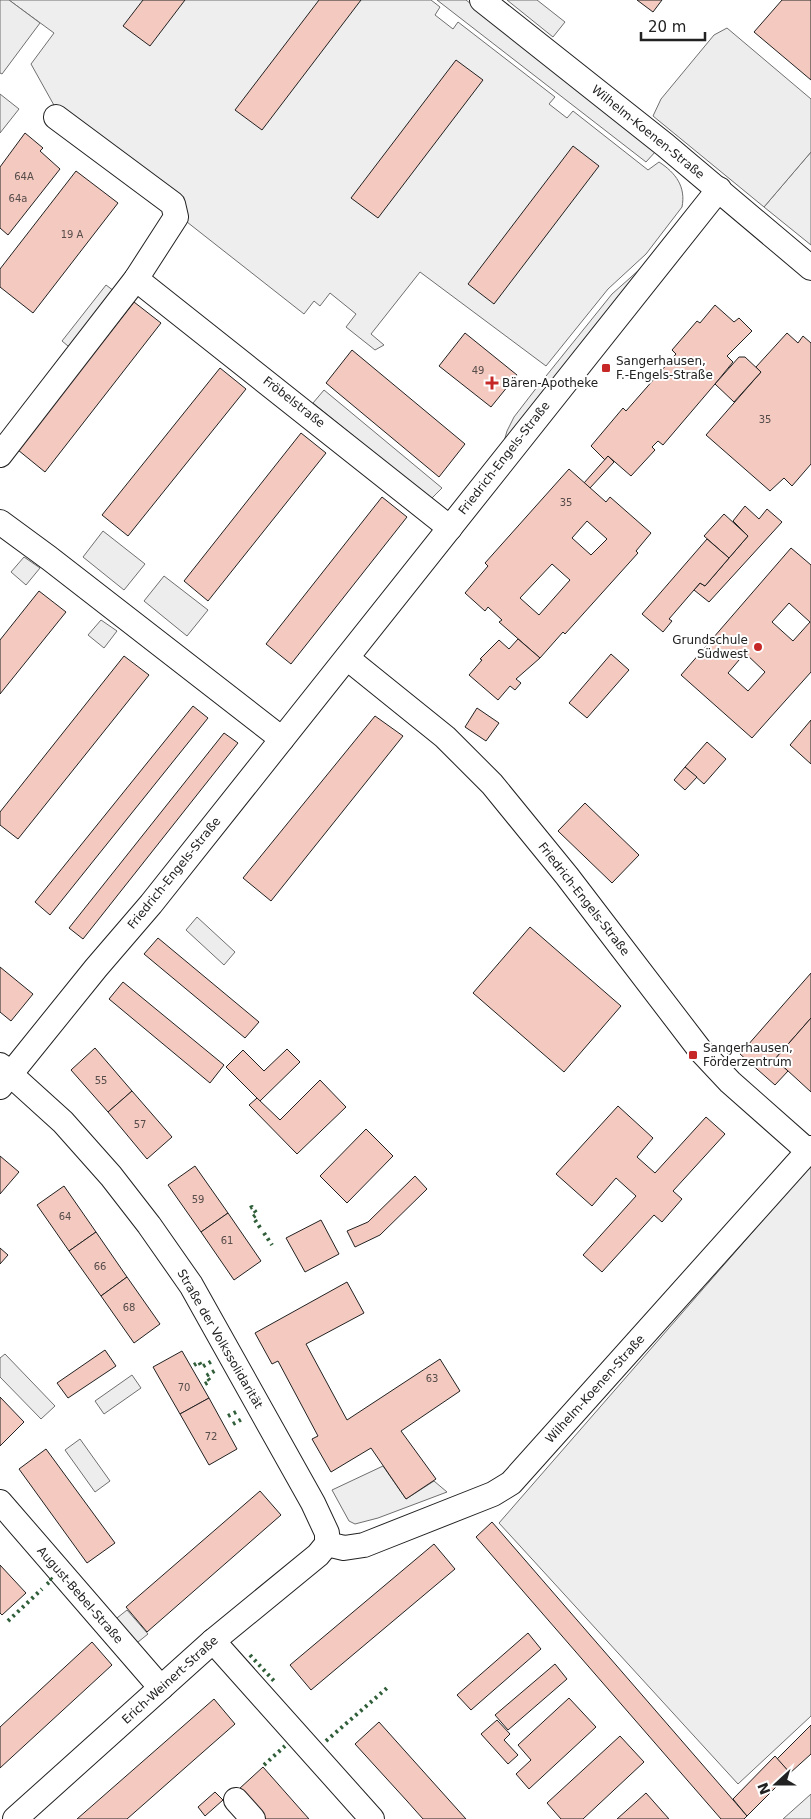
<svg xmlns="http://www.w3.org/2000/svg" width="811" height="1819" viewBox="0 0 811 1819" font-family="'DejaVu Sans',sans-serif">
  <rect width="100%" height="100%" fill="#fff"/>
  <g fill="#eee" stroke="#6f6f6f">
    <path d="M 9,0 L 431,0 L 440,7 L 435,15 L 453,29 L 458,22 L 555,97 L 549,104 L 567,118 L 573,111 L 648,170 L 659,162 C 676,173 686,187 682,207 L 646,254 L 608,289 L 546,366 L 420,272 L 371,334 L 384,345 L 375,350 L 346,327 L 356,314 L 330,293 L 320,306 L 314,301 L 304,314 L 187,222 L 182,205 L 60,116 L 31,64 L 54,33 Z"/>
    <polygon points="811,152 811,245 764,207"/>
    <polygon points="811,1165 811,1716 738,1784 499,1523"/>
    <polygon points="383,1466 406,1499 434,1481 447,1492 378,1518 355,1524 349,1521 332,1490"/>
    <polygon points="811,1794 811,1819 783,1819"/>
  </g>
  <g fill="#ededed" stroke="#6f6f6f">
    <polygon points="0,0 9,0 40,23 2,74 0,73"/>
    <polygon points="437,0 466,0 656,151 646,162"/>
    <polygon points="507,0 537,0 565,22 553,37"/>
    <polygon points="727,28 811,99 811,152 764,207 653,116 661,99 714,35"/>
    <polygon points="0,94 19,109 0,133"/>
    <polygon points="649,261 503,445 507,431 514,417 534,391 612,294"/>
    <polygon points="106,285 118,294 74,351 62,341"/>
    <polygon points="324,390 442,488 431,499 313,403"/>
    <polygon points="103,531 145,564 124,590 83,557"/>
    <polygon points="24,557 40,568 26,585 11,572"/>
    <polygon points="164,576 208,610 187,636 144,601"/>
    <polygon points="101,620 117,631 104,648 88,635"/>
    <polygon points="197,917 235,952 224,965 186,930"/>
    <polygon points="5,1354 55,1406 41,1419 0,1377 0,1358"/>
    <polygon points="132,1375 141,1388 104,1414 95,1401"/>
    <polygon points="80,1439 110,1481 95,1492 65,1450"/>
    <polygon points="127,1610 148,1634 133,1646 112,1622"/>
  </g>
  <g fill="#f3c9c0" stroke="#222" fill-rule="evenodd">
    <polygon points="143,0 185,0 150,46 123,26"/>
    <polygon points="319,0 361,0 262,130 235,110"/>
    <polygon points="637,0 662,0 653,12"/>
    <polygon points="782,0 811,0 811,80 754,32"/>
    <polygon points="456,60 483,80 378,218 351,198"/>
    <polygon points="25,133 43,148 40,151 60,169 8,235 0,228 0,167"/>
    <polygon points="573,146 599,166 494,304 468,284"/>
    <polygon points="76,171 118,203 33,313 0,287 0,269"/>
    <polygon points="134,302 161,323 45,472 18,450"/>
    <polygon points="715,305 734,322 739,318 752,331 727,356 733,362 715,384 663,445 658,441 652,447 655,450 631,476 608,456 605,460 591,446 623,408 626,411 676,354 672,350 697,321 700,323"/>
    <polygon points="465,333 517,375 491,407 439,366"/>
    <polygon points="787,333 798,343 803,336 811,343 811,464 792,486 784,478 770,491 706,435 761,372 756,367"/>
    <polygon points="352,350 465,444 439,477 326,383"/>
    <polygon points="739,357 745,357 761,372 734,402 715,384"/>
    <polygon points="220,368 246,389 128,536 102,515"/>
    <polygon points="301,433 326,453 208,601 184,581"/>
    <polygon points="608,456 614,462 590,488 584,483"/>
    <path d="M 569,469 L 606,502 L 610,497 L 651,533 L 636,551 L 638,553 L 565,634 L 563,632 L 540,658 L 499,622 L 502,620 L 488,607 L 485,611 L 465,593 L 488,566 L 485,563 ZM 587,521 L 607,539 L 591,555 L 572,538 ZM 552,564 L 570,580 L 539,615 L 520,598 Z"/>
    <polygon points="382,497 407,517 291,664 266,644"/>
    <polygon points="745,506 759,519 767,509 782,522 709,602 694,590 700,583 705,586 748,536 733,521"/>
    <polygon points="724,514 748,536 729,558 704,536"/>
    <polygon points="707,539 729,558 705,586 700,583 669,619 672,621 663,632 642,614"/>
    <path d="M 791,548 L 811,565 L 811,672 L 752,738 L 681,675 ZM 789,603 L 810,622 L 793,641 L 772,622 ZM 745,653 L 765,672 L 748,691 L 728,673 Z"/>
    <polygon points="39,591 66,612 0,694 0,640"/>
    <polygon points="518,639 540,658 516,679 521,683 515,690 510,686 498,700 469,675 482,660 480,659 499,640 509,649"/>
    <polygon points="611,654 629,670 587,718 569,703"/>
    <polygon points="124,656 149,675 18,839 0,825 0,812"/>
    <polygon points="193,706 208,718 50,915 35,902"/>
    <polygon points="477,708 499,723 486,741 465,727"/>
    <polygon points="375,716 403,736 271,901 243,878"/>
    <polygon points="811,720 811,764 790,745"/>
    <polygon points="224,733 238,743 83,939 69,928"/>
    <polygon points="707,742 726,759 704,784 685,767"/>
    <polygon points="685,767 697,777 685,790 674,780"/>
    <polygon points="585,803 639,855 612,883 558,831"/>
    <polygon points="530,927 621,1006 564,1072 473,993"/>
    <polygon points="158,938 259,1022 245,1038 144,954"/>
    <polygon points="0,967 33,994 11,1021 0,1012"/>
    <polygon points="811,973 811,1018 775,1059 788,1071 775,1085 740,1054"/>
    <polygon points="123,982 224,1065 210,1083 109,999"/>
    <polygon points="811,1018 811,1092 775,1059"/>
    <polygon points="95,1048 132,1091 108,1112 71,1070"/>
    <polygon points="287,1049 300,1062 260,1101 226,1067 243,1050 264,1071"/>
    <polygon points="320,1080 346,1107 297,1154 249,1105 257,1098 280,1120"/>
    <polygon points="132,1091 172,1137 147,1159 108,1112"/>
    <polygon points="618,1106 653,1138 637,1157 655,1173 706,1117 725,1134 673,1191 682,1199 662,1222 654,1215 602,1272 583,1255 636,1196 616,1178 592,1206 556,1174"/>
    <polygon points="366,1129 393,1156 347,1203 320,1176"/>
    <polygon points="0,1156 19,1172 0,1194"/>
    <polygon points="195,1166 228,1213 201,1232 168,1185"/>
    <polygon points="415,1176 427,1189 380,1235 355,1247 347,1231 368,1222"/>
    <polygon points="64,1186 96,1232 69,1251 37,1205"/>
    <polygon points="228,1213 261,1261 234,1280 201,1232"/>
    <polygon points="321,1220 339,1254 305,1272 286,1238"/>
    <polygon points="96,1232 127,1277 101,1296 69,1251"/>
    <polygon points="0,1248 8,1255 0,1264"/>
    <polygon points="127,1277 160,1324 134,1343 101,1296"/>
    <polygon points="347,1282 364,1313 306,1344 347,1420 440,1359 460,1391 401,1431 436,1479 406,1499 371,1448 331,1472 312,1439 318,1436 278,1361 272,1364 255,1333"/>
    <polygon points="105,1350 116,1366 68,1398 57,1383"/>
    <polygon points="182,1351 209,1398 180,1414 153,1367"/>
    <polygon points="0,1397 24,1422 0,1446"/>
    <polygon points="209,1398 237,1449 209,1465 180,1414"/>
    <polygon points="46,1449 115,1543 87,1563 19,1469"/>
    <polygon points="260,1491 281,1515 147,1632 126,1607"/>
    <polygon points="492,1522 747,1816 744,1819 721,1819 476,1537"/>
    <polygon points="434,1544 455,1569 311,1690 290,1665"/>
    <polygon points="0,1565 26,1593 2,1615 0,1613"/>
    <polygon points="528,1633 541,1649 471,1710 457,1695"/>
    <polygon points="92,1642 112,1665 0,1768 0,1727"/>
    <polygon points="555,1664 567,1679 508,1730 495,1715"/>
    <polygon points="569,1698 596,1727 529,1789 516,1774 531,1760 518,1745"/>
    <polygon points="214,1699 235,1724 211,1745 127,1819 77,1819"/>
    <polygon points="497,1720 510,1734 504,1740 518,1755 508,1764 481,1734"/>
    <polygon points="379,1722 466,1819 423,1819 407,1801 355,1744"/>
    <polygon points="811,1725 811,1754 790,1773 777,1759"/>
    <polygon points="620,1736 644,1762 583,1819 561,1819 547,1803"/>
    <polygon points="775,1756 790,1773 747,1816 733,1799"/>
    <polygon points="263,1767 309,1819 266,1819 239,1789"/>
    <polygon points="215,1792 223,1800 205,1816 198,1807"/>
    <polygon points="646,1793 669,1819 617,1819"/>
  </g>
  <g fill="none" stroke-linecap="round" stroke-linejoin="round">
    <defs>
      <g id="minor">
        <polyline points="482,0 665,145 811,268"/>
        <polyline points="136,279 450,528"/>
        <polyline points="0,455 136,279 176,217 173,204 56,117"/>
        <polyline points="0,522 49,558 282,739"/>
        <polyline points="347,658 445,737 492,784 567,876 700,1050 730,1082 808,1151"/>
        <polyline points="0,1065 63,1122 111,1176 149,1225 191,1285 313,1503 327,1533 327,1544"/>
        <polyline points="0,1087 96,968 151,904 719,189"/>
        <polyline points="0,1502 161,1688"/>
        <polyline points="327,1544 344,1548 364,1545 493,1494 511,1483 811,1148"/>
        <polyline points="213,1641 372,1819"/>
        <polyline points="236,1800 253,1819"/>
        <polyline points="15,1819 213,1641 318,1555 327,1544"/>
      </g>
    </defs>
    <use href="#minor" stroke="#222" stroke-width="26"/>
    <use href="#minor" stroke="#fff" stroke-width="24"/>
    <g stroke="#2f5e38" stroke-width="4" stroke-dasharray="2.5 4" stroke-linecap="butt">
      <polyline points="250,1208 252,1207 257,1214 253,1217 261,1229"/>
      <polyline points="264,1233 272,1245"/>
      <polyline points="194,1365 199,1362 202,1367 212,1361"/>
      <polyline points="205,1384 210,1381 206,1376 216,1370"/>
      <polyline points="228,1416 238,1411"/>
      <polyline points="233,1424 242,1419"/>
      <polyline points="47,1584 52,1580 49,1577"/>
      <polyline points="8,1621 42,1589"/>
      <polyline points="250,1655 274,1681"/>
      <polyline points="326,1741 387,1688"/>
      <polyline points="264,1765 285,1746"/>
    </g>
  </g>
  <g fill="#c62828" stroke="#fff" stroke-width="2">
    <rect x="601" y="363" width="10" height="10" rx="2.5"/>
    <path d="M489.5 375.5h5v5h5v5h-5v5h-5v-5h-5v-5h5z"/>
    <circle cx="758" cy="647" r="5"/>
    <rect x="688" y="1050" width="10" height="10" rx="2.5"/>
  </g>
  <g text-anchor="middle" stroke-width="4" stroke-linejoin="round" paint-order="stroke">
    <g font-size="10" fill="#564c4a">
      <text x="24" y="180">64A</text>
      <text x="18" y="202">64a</text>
      <text x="72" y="238">19 A</text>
      <text x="478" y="374">49</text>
      <text x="765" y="423">35</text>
      <text x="566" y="506">35</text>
      <text x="101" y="1084">55</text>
      <text x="140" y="1128">57</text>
      <text x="198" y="1203">59</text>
      <text x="65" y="1220">64</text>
      <text x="227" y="1244">61</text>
      <text x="100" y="1270">66</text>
      <text x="129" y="1311">68</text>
      <text x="432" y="1382">63</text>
      <text x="184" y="1391">70</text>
      <text x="211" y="1440">72</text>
    </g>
    <g font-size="12" fill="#222" stroke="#fff">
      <text transform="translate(648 132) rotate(39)" y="4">Wilhelm-Koenen-Straße</text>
      <text transform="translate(294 402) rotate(38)" y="4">Fröbelstraße</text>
      <text transform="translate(504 458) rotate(-52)" y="4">Friedrich-Engels-Straße</text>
      <text transform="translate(174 873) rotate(-51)" y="4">Friedrich-Engels-Straße</text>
      <text transform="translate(584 899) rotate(52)" y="4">Friedrich-Engels-Straße</text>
      <text transform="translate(220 1339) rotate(60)" y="4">Straße der Volkssolidarität</text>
      <text transform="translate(595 1389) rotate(-48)" y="4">Wilhelm-Koenen-Straße</text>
      <text transform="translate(80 1595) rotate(49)" y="4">August-Bebel-Straße</text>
      <text transform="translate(170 1680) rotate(-42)" y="4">Erich-Weinert-Straße</text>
    </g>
    <g font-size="12" fill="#222" stroke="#fff" text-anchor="start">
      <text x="616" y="365">Sangerhausen,<tspan x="616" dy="14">F.-Engels-Straße</tspan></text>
      <text x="502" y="387">Bären-Apotheke</text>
      <text x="748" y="644" text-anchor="end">Grundschule<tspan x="748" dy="14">Südwest</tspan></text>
      <text x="703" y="1052">Sangerhausen,<tspan x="703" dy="14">Förderzentrum</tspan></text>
    </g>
  </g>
  <g transform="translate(776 1784) rotate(249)" stroke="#ffffff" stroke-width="4" paint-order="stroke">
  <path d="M0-4L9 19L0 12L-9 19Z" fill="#222222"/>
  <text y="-8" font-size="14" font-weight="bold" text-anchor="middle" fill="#222222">N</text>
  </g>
  <path d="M641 32v8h64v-8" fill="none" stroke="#222222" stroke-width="2.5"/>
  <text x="648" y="32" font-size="15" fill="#222222" stroke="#ffffff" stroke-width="4" paint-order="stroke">20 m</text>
</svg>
